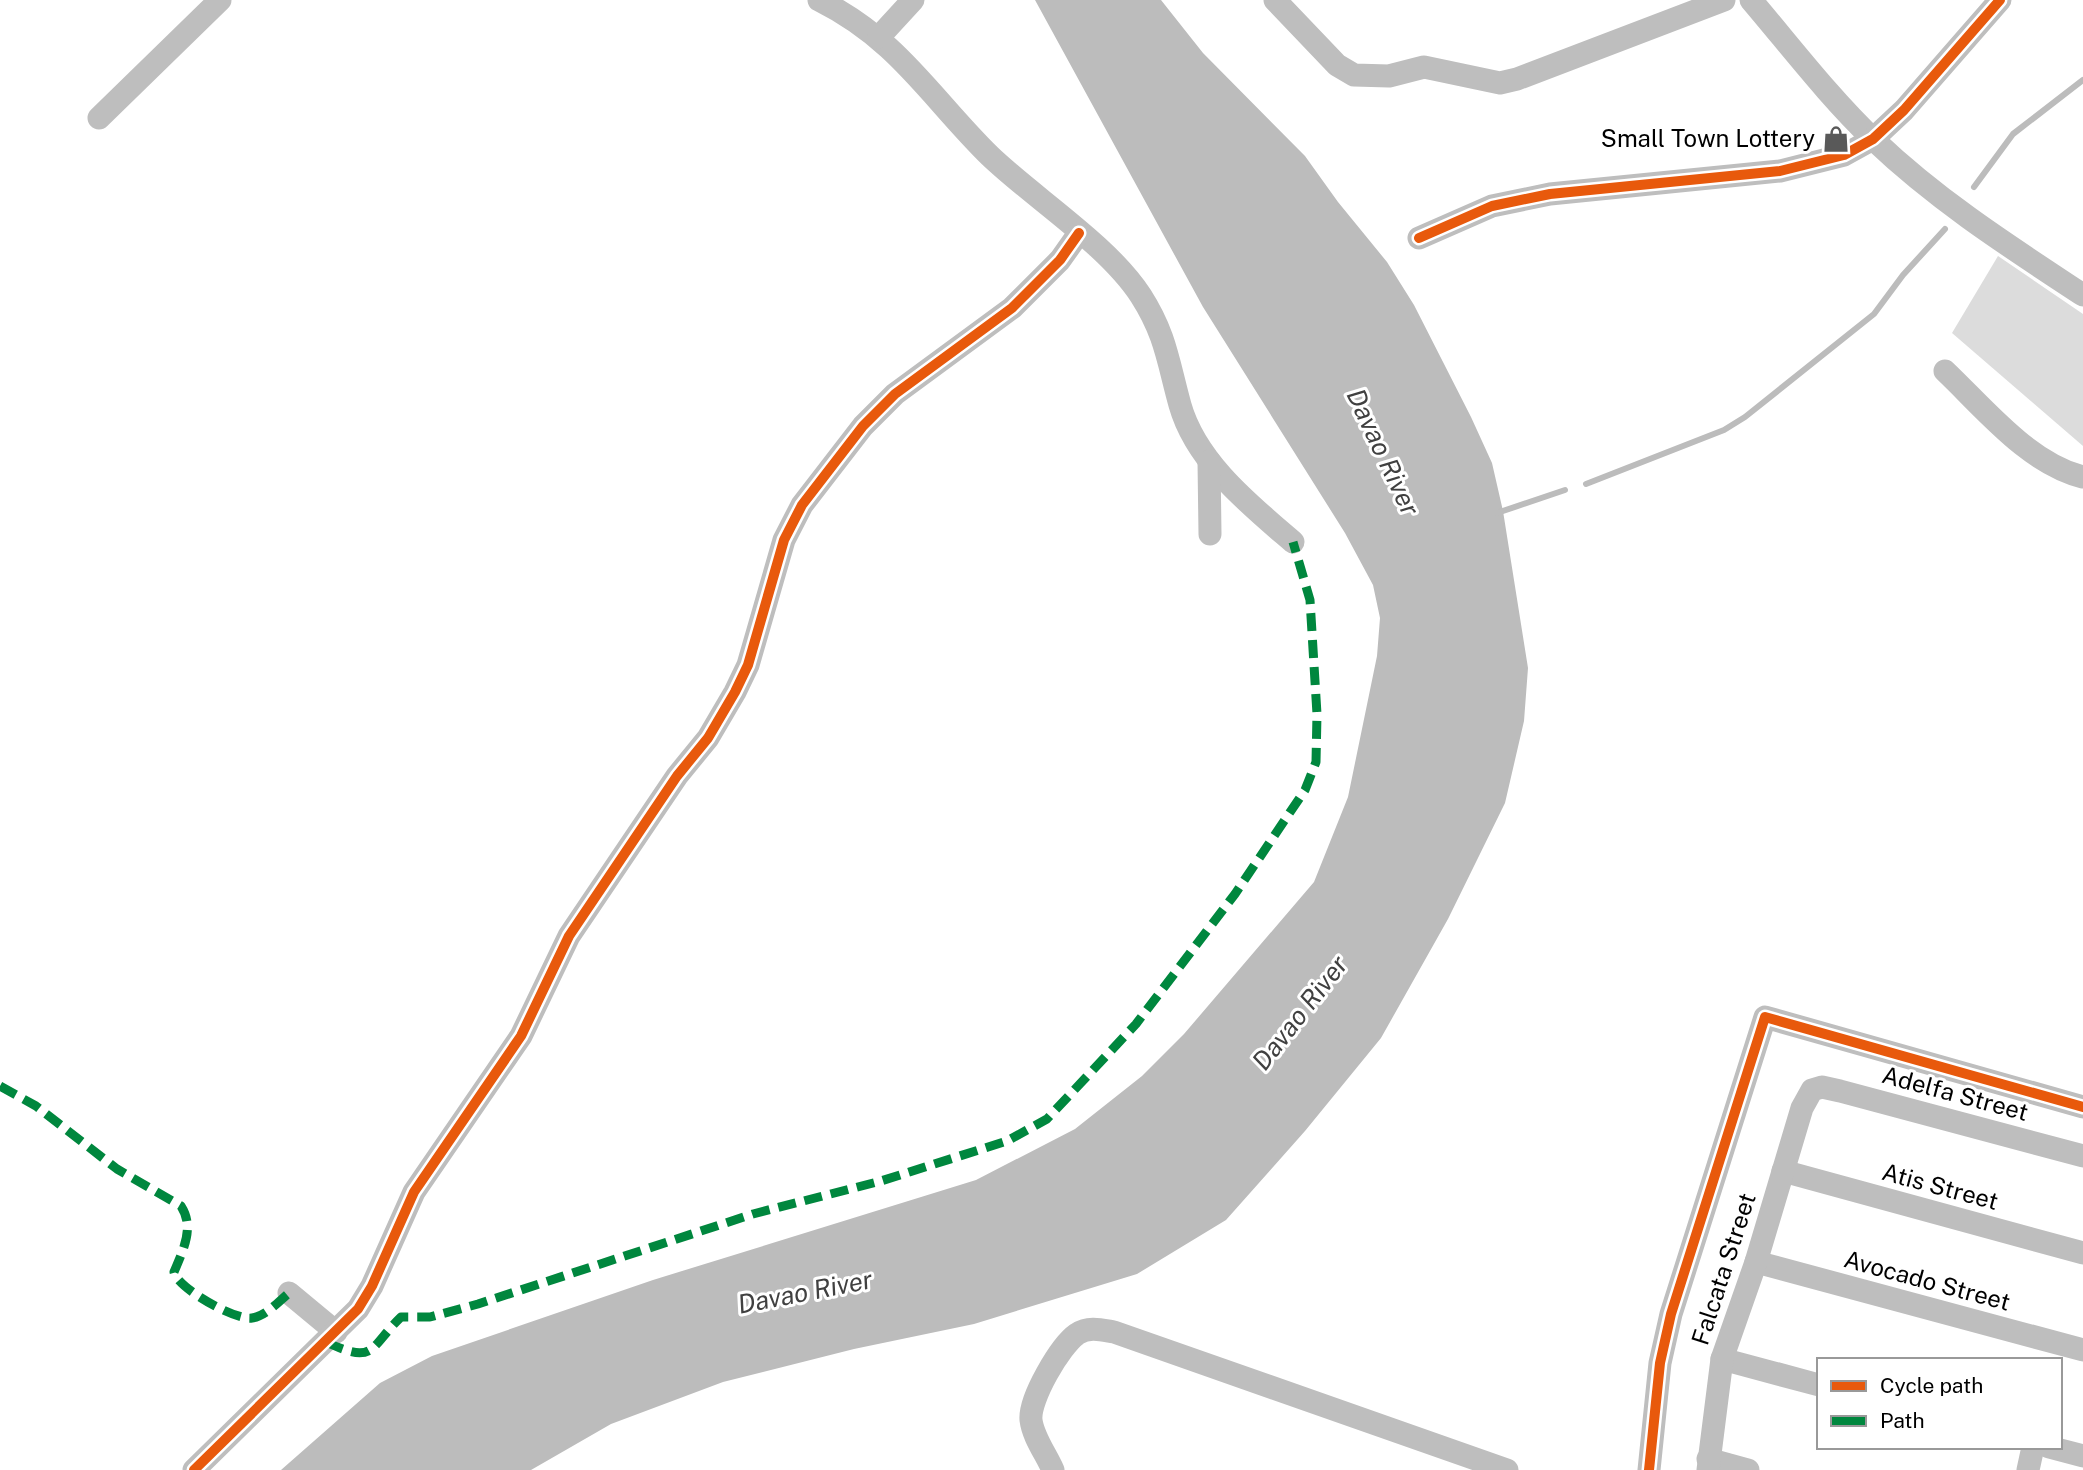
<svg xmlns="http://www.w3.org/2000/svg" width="2083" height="1470" viewBox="0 0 2083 1470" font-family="'Public Sans',sans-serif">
  <rect width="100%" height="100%" fill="#fff"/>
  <polygon fill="#bcbcbc" points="1035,0 1161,0 1203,53 1305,156 1338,202 1387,262 1414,305 1471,417 1492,463 1503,511 1528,668 1524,721 1505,803 1448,919 1381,1038 1305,1131 1226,1220 1137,1274 974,1324 854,1349 723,1382 611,1424 531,1470 281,1470 380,1383 432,1356 653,1280 976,1180 1075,1129 1142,1076 1184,1034 1314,882 1348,797 1377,656 1380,618 1373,585 1345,533 1203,307"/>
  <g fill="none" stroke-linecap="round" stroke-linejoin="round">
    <g stroke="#bcbcbc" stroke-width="6">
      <polyline points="1974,187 2013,134 2083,80"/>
      <polyline points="1586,484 1724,430 1745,417 1874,314 1903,275 1945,229"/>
      <polyline points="1497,513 1565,490"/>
    </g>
  </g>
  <polygon fill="#dcdcdc" points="1998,256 2083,314 2083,446 1952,333"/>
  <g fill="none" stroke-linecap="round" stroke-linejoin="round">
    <g stroke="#bebebe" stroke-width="23">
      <path d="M 819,0 C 899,40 930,97 990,156 C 1035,199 1108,245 1141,296 C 1166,335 1168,362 1180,405 C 1196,462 1250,505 1293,542"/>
      <polyline points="1275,0 1337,65 1354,75 1389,76 1424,67 1500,83 1517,79 1724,0"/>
      <path d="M 1751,0 C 1791,47 1829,97 1874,140 C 1938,201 2010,247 2083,295"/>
      <polyline points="879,37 913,0"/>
      <polyline points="99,118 220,0"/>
      <polyline points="1419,238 1492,206 1550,194 1780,171 1844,155 1873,139 1904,110 2000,0"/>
      <path d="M 1945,371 C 1985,409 2028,463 2083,477"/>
      <polyline points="1209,461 1210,534"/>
      <polyline points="1783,1171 2083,1253"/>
      <polyline points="1756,1262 2083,1350"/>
      <polyline points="289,1293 336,1332"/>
      <polyline points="1722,1359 1819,1385"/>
      <polyline points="2049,1447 2083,1456"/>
      <polyline points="1708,1459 1748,1470"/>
      <polyline points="194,1470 358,1309 372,1286 414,1192 521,1036 569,936 677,776 708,738 735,692 748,665 784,540 802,505 863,426 895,394 1012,308 1060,260 1079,233"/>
      <path d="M 1053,1470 C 1046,1454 1033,1437 1031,1420 C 1029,1399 1060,1346 1077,1334 C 1089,1326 1102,1330 1114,1332 L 1507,1470"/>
      <polyline points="1649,1470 1660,1363 1671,1314 1765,1017 2083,1107"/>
      <polyline points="1708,1470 1722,1359 1756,1262 1802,1108 1812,1090 1822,1087 1840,1091 2083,1156"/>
      <polyline points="2028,1470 2033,1447"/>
    </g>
    <g stroke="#00873e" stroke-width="9" stroke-dasharray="18 9" stroke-linecap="butt">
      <path d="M 0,1086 L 36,1106 L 117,1169 L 181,1206 C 195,1228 183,1250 174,1272 C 177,1288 236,1321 252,1318 C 266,1316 279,1301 289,1293"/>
      <path d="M 326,1342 C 376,1365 368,1349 401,1317 L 430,1317 L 478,1304 L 753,1214 L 881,1181 L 1007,1141 L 1047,1119 L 1136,1024 L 1235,894 L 1305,790 L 1316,762 L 1317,714 L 1310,600 L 1293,542"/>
    </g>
    <defs>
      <g id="cycleway">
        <polyline points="1419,238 1492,206 1550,194 1780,171 1844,155 1873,139 1904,110 2000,0"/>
        <polyline points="194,1470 358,1309 372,1286 414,1192 521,1036 569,936 677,776 708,738 735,692 748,665 784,540 802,505 863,426 895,394 1012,308 1060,260 1079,233"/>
        <polyline points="1649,1470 1660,1363 1671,1314 1765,1017 2083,1107"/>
      </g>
    </defs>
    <use href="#cycleway" stroke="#fff" stroke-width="15"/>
    <use href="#cycleway" stroke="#e8590c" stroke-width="10"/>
  </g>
  <defs>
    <symbol id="shop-bare" viewBox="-9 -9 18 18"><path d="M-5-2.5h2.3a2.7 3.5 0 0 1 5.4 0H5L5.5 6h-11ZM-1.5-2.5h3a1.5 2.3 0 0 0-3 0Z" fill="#595959" stroke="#fff" stroke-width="2.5" paint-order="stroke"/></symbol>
  </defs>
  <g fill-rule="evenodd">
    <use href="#shop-bare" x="1817" y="120" width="38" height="38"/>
  </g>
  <g text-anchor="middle" stroke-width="6" stroke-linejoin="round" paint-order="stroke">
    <g font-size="24" fill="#000" stroke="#fff" text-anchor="end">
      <text x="1815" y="147">Small Town Lottery</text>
    </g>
    <g font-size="24" fill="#000" stroke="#fff">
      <text transform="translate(1955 1094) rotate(15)" y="8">Adelfa Street</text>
      <text transform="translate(1940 1187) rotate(15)" y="8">Atis Street</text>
      <text transform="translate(1724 1269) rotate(-72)" y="8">Falcata Street</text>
      <text transform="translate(1927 1281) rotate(15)" y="8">Avocado Street</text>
    </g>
    <g font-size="26" font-style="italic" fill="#404040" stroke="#fff">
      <text transform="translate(1383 452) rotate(65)" y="9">Davao River</text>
      <text transform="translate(1300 1013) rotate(-52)" y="9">Davao River</text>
      <text transform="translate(805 1292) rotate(-11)" y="9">Davao River</text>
    </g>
  </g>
  <rect x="1817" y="1358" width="245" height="91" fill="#ffffff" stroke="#999999" stroke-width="2"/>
  <rect x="1831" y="1381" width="35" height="10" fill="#e8590c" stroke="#999999" stroke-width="2"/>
  <text x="1880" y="1393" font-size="21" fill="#000000">Cycle path</text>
  <rect x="1831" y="1416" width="35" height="10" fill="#00873e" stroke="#999999" stroke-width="2"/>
  <text x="1880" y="1428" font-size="21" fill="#000000">Path</text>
</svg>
